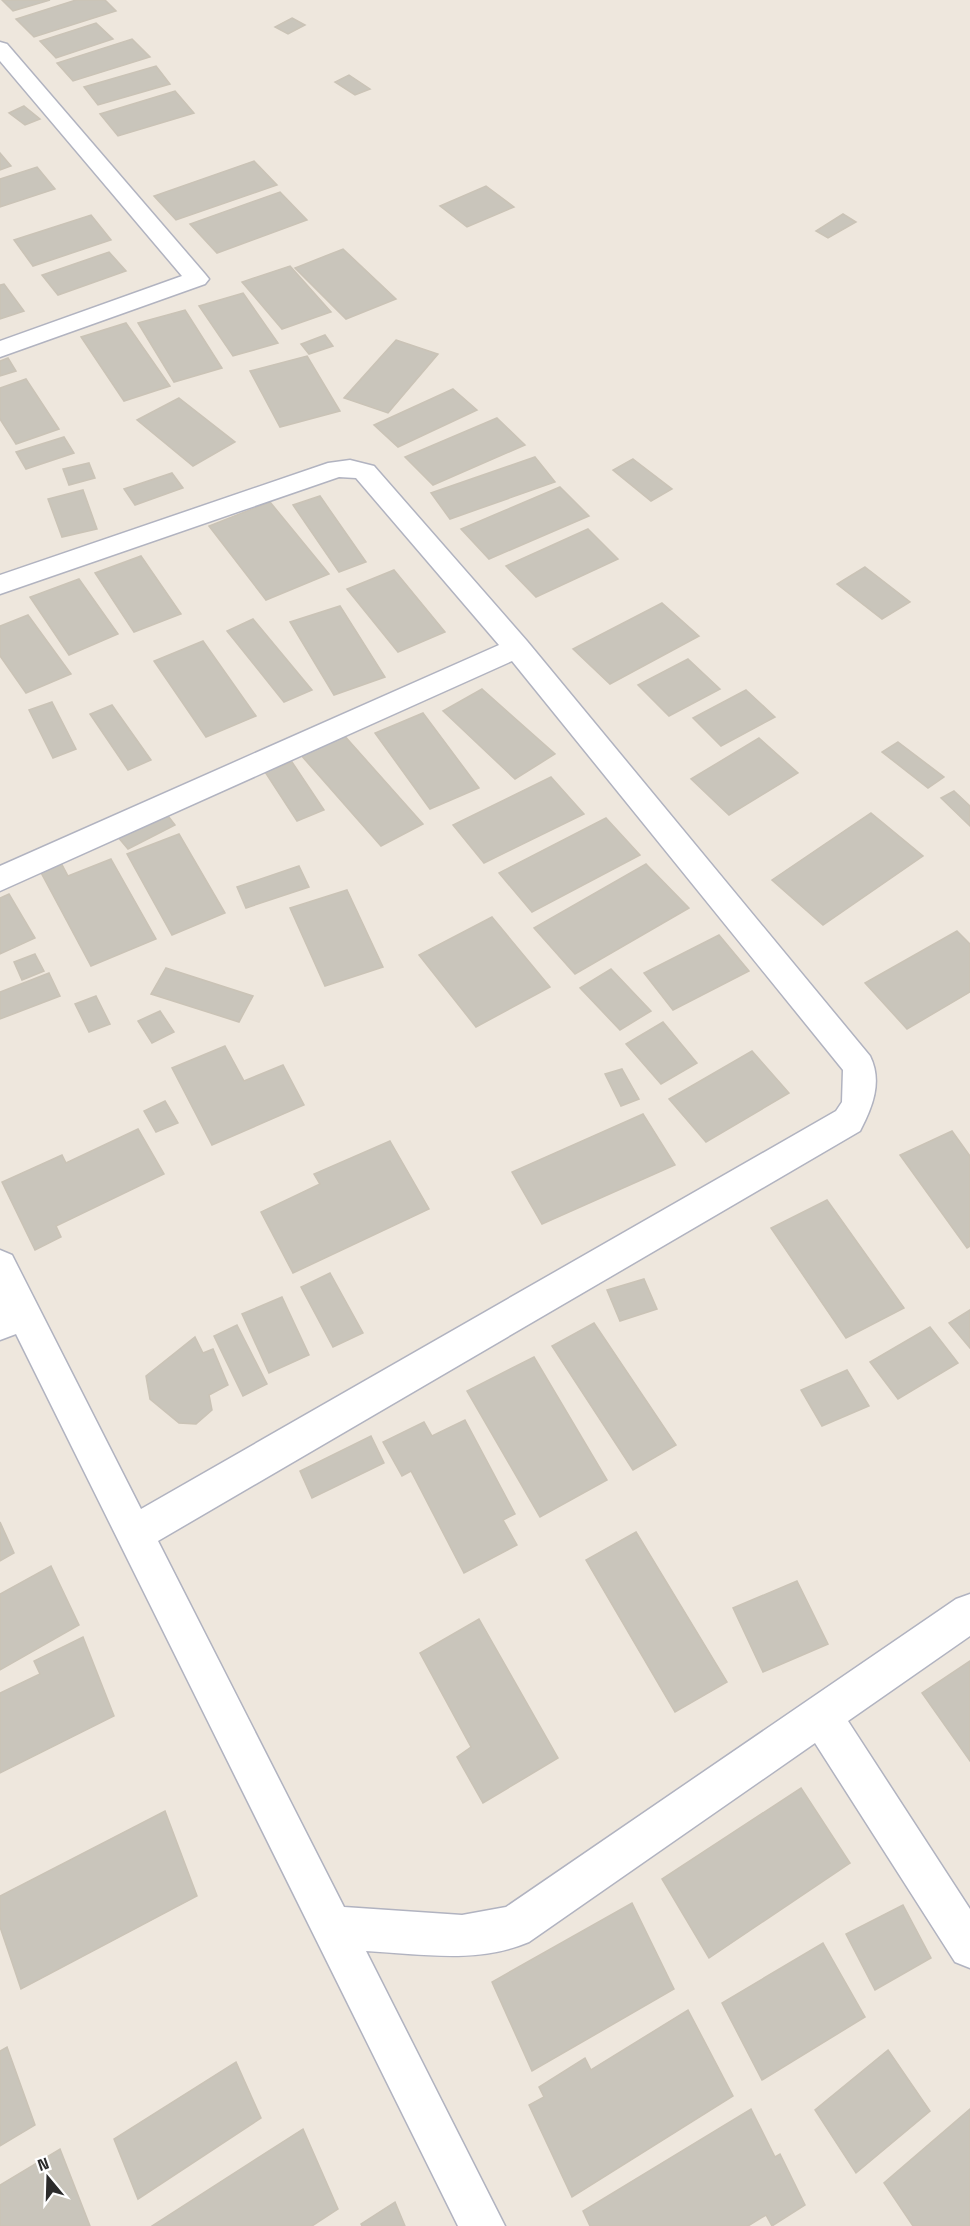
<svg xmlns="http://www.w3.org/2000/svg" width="970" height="2226" viewBox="0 0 970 2226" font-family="'Space Grotesk',sans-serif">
  <rect width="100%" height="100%" fill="#eee7dd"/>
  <g fill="#c9c5bb" stroke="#cac3b6" stroke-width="1.5">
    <polygon points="2,0 50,0 13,11"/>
    <polygon points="76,0 105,0 116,11 34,37 16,19"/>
    <polygon points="292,18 305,25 288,34 275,27"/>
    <polygon points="96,23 113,39 56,58 40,41"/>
    <polygon points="132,39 150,57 73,81 57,63"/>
    <polygon points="156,66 170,84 98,105 84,87"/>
    <polygon points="349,75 370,89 355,95 335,82"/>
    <polygon points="175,91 194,113 118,136 100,114"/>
    <polygon points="24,106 40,119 25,125 9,113"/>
    <polygon points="0,153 11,166 0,170"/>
    <polygon points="254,161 277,185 176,220 154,196"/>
    <polygon points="37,167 55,189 0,207 0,179"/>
    <polygon points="486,186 514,207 467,227 440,206"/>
    <polygon points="280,192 307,220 217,253 190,224"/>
    <polygon points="843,214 856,222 828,238 816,231"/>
    <polygon points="91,215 111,240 33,266 14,240"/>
    <polygon points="343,249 396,299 346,319 295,268"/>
    <polygon points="109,252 126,271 58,295 42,275"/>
    <polygon points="290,266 331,312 282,329 242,282"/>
    <polygon points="4,284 24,311 0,319 0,285"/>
    <polygon points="243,293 278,343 233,356 199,306"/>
    <polygon points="185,310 222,368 174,382 138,323"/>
    <polygon points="126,323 170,386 124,401 81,337"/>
    <polygon points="325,335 333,346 309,354 301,344"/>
    <polygon points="396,340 438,354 388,413 344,398"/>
    <polygon points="307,356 340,411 280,427 250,371"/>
    <polygon points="8,358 16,371 0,376 0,361"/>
    <polygon points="26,379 59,429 16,444 0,419 0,388"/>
    <polygon points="453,389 477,410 398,447 374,425"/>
    <polygon points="179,398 235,442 193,466 137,420"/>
    <polygon points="497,418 525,445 433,485 405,457"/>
    <polygon points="64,437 74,453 26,469 16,452"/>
    <polygon points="535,457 555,482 450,519 431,493"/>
    <polygon points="633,459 672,489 651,501 613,470"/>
    <polygon points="89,463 95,478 69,485 63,469"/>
    <polygon points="172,473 183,488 135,505 124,489"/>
    <polygon points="560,487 589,516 489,559 461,529"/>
    <polygon points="83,490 97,529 62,537 48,499"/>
    <polygon points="320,496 366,562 339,572 293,505"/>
    <polygon points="270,502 329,574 266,600 209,526"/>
    <polygon points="588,529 618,559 536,597 506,566"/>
    <polygon points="141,556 181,614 134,632 95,573"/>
    <polygon points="865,567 910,602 882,619 837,584"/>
    <polygon points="394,570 445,632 398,652 347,589"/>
    <polygon points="79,579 118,634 69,655 30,597"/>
    <polygon points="662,603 699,636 610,684 573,649"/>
    <polygon points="340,606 385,677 334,695 290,622"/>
    <polygon points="28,615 71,674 26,693 0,656 0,626"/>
    <polygon points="253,619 312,690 284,702 227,631"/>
    <polygon points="203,641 256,716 206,737 154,661"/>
    <polygon points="688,659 720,689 669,716 638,685"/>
    <polygon points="482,689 555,754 515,779 443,711"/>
    <polygon points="746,690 775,717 721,746 693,718"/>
    <polygon points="52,702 76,749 53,758 29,710"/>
    <polygon points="112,705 151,760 128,770 90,714"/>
    <polygon points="423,713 479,788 430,809 375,733"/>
    <polygon points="342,733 423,824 381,846 300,754"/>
    <polygon points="759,738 798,773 729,815 691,779"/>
    <polygon points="898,742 944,777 928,788 882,752"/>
    <polygon points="292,762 324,810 297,821 265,772"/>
    <polygon points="551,777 584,814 484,863 453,825"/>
    <polygon points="954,791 970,806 970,826 941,798"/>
    <polygon points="165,812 175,825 128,849 117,836"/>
    <polygon points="871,813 923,856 823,925 772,880"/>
    <polygon points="606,818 640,855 532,912 499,873"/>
    <polygon points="179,834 225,913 172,935 127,854"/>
    <polygon points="111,859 156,939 91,966 39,869 60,861 68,876"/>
    <polygon points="646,864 689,908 575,974 534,928"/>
    <polygon points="299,866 309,887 246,908 237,887"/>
    <polygon points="347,890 383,967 325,986 290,908"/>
    <polygon points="9,894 35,938 0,954 0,898"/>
    <polygon points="492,917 550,987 476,1027 419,955"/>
    <polygon points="957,931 970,944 970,992 907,1029 865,983"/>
    <polygon points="719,935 749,971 673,1010 644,973"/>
    <polygon points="35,954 44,971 22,980 14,962"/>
    <polygon points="166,968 253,996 239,1022 151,994"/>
    <polygon points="611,969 651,1011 620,1030 580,988"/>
    <polygon points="49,973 60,996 0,1019 0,992"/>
    <polygon points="96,996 110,1024 89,1032 75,1004"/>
    <polygon points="160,1011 174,1032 152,1043 138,1021"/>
    <polygon points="663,1022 697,1063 661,1084 626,1044"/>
    <polygon points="225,1046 244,1081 283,1065 304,1105 212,1145 172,1068"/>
    <polygon points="752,1051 789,1093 706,1142 669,1099"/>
    <polygon points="622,1069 639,1099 621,1106 605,1074"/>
    <polygon points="165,1101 178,1123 156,1132 144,1111"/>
    <polygon points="643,1114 675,1165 542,1224 512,1172"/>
    <polygon points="138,1129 164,1174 56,1226 61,1237 35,1250 2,1182 62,1155 66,1163"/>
    <polygon points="952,1131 970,1156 970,1246 967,1248 900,1155"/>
    <polygon points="390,1141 429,1209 293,1273 261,1212 320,1184 314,1174"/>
    <polygon points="827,1200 904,1308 846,1338 771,1228"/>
    <polygon points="330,1273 363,1333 333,1347 301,1287"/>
    <polygon points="644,1279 657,1309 620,1321 607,1290"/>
    <polygon points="282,1297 309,1355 269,1373 242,1314"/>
    <polygon points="970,1310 970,1348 949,1323"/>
    <polygon points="594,1323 676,1445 633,1470 552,1346"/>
    <polygon points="237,1325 267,1384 243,1396 214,1336"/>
    <polygon points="930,1327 958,1363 898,1399 870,1362"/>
    <polygon points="195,1337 203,1353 213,1349 228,1385 209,1395 212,1410 196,1424 179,1423 150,1399 146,1376"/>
    <polygon points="534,1357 607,1480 540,1517 467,1391"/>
    <polygon points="847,1370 869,1406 822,1426 801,1390"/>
    <polygon points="465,1420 515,1514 503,1520 517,1545 464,1573 411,1471 402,1476 383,1442 424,1422 432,1436"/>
    <polygon points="371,1436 384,1463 312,1498 300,1471"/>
    <polygon points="0,1522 14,1553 0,1561"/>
    <polygon points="636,1532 727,1682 675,1712 586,1560"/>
    <polygon points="51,1566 79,1625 0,1670 0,1594"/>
    <polygon points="797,1581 828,1644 763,1672 733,1608"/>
    <polygon points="479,1619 558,1758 483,1803 457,1757 471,1747 420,1653"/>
    <polygon points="83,1637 114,1716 0,1773 0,1693 40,1674 34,1661"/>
    <polygon points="970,1661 970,1761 922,1693"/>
    <polygon points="801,1788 850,1863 709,1958 662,1879"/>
    <polygon points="165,1811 197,1896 21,1989 0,1927 0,1896"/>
    <polygon points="632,1903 674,1989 532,2071 492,1982"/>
    <polygon points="903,1905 931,1958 875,1990 846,1934"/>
    <polygon points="823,1943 865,2017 762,2080 722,2003"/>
    <polygon points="688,2010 733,2096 572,2197 529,2105 544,2097 539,2087 585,2058 591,2070"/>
    <polygon points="7,2047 35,2125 0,2146 0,2051"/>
    <polygon points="888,2050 930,2111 856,2173 815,2110"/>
    <polygon points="236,2062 261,2118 138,2199 114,2139"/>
    <polygon points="751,2109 775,2157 780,2154 805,2205 772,2226 766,2215 748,2226 590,2226 583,2211"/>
    <polygon points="970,2109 970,2226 913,2226 884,2183"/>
    <polygon points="303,2129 338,2209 312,2226 152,2226"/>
    <polygon points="60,2149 90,2226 0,2226 0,2185"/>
    <polygon points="395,2202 405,2226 362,2226 361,2224"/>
  </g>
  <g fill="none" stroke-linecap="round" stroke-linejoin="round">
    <defs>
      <g id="minor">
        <polygon points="0,42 7,44 205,274 209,279 205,284 0,357 0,341 182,276 0,61"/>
        <path d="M 350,460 L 374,466 L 527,641 L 870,1056 C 883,1082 872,1108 860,1131 L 158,1541 L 344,1907 L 462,1915 L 506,1907 L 956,1599 L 970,1594 L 970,1636 L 848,1721 L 970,1909 L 970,1968 L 955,1962 L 815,1743 L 529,1942 C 477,1964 421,1954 366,1951 L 505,2226 L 458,2226 L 16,1334 L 0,1340 L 0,1250 L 12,1255 L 141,1509 L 836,1111 L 842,1102 L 843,1070 L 512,661 L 0,891 L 0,866 L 499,645 L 356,478 L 339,477 L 0,594 L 0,575 L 328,463 Z"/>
      </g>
    </defs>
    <use href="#minor" stroke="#b1b3c0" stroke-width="3"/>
    <use href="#minor" fill="#fff" fill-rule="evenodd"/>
  </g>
  <g transform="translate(48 2178) rotate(341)" stroke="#ffffff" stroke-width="4.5" paint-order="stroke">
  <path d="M0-4.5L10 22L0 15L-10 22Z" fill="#2b2b2b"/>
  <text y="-9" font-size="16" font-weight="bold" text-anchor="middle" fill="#2b2b2b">N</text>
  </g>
</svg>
